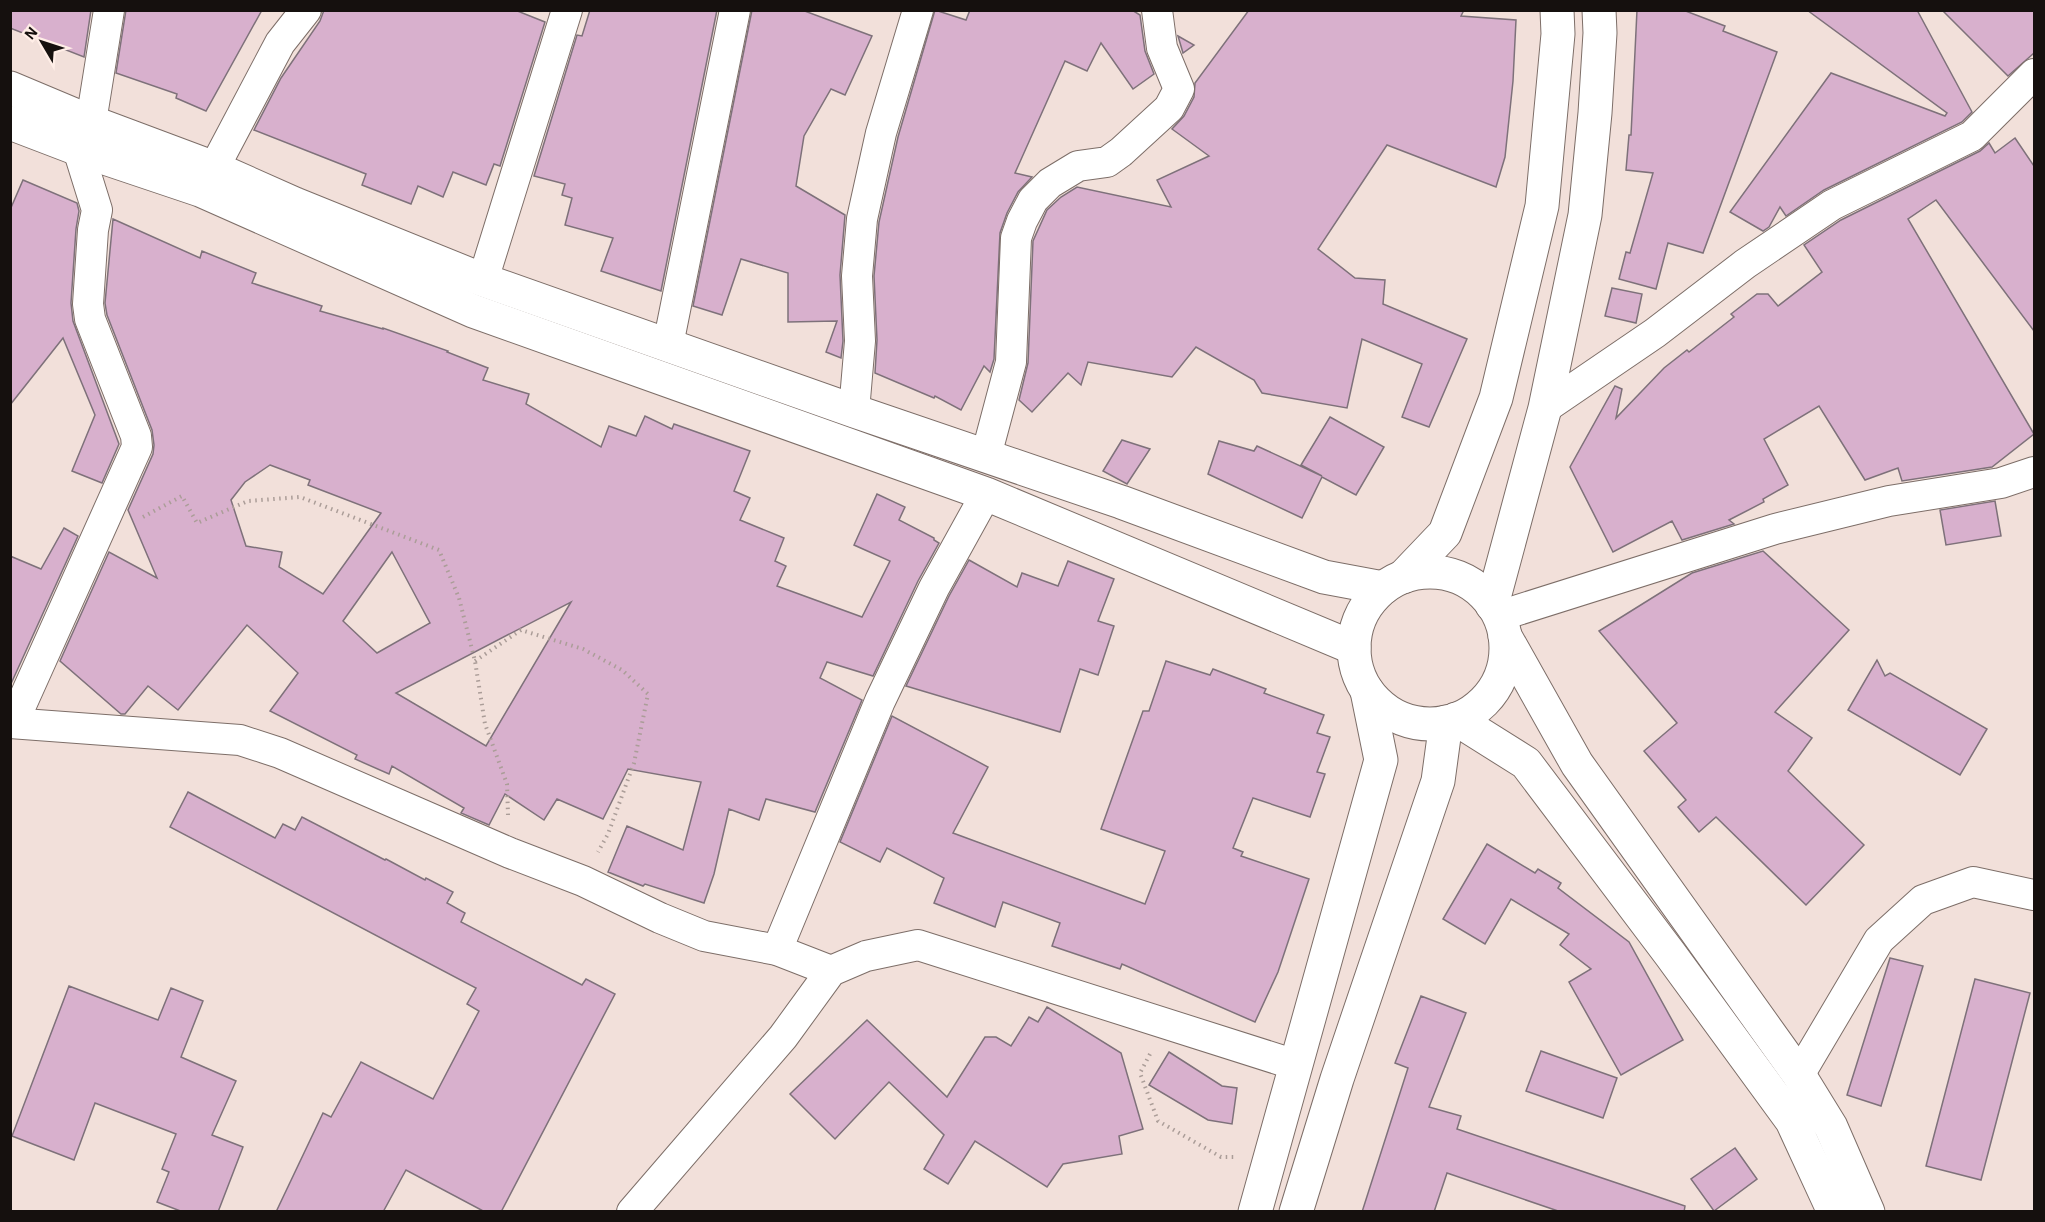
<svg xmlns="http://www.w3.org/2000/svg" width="2045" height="1222" viewBox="0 0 2045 1222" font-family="'Alegreya Sans',sans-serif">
  <rect width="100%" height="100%" fill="#f2e0da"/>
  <g fill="#d8b0cd" stroke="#7e717a" stroke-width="1.5" fill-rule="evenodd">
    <polygon points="10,10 91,10 84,57 10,28"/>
    <polygon points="126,10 262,10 206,111 176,98 177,94 116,73"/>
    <polygon points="324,10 515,10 545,22 500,166 494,164 486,185 453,172 443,197 418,186 411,204 362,185 366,174 254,130 281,78 320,21"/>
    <polygon points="590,10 717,10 661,291 601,271 613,238 565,225 572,198 562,195 565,184 534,176 577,35 582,36"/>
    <polygon points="752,10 802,10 872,36 845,95 831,89 804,136 796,186 845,215 840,275 843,341 841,358 826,352 837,321 788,322 788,273 741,259 722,315 693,306"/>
    <polygon points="935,10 966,20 970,10 1132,10 1140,15 1145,51 1154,74 1133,89 1101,43 1087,71 1065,61 1015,173 1032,177 1018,192 1007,213 1000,233 994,359 990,372 984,366 961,410 935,396 934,398 875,373 877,340 874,276 879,222 898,137"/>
    <polygon points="1249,10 1464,10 1461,16 1516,20 1513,81 1505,157 1496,187 1387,145 1318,249 1355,278 1385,280 1383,304 1467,339 1429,427 1402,417 1422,364 1362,339 1347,408 1262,393 1254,380 1196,347 1172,377 1088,362 1081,385 1068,373 1032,412 1019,400 1028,363 1033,241 1047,210 1061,197 1077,187 1171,207 1157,180 1209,156 1172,129 1184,116 1194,97 1195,83"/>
    <polygon points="1637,10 1683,10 1725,26 1723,31 1777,52 1703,253 1668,243 1656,289 1619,279 1626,252 1630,253 1653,173 1626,170 1629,135 1631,135"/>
    <polygon points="1807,10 1917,10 1972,112 1962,122 1824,190 1786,216 1780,207 1769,227 1763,231 1730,212 1831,73 1945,116 1947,113"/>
    <polygon points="1942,10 2034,10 2034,53 2008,76"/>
    <polygon points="1178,36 1194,45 1183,53"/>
    <polygon points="2015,138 2034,166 2034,331 1936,200 1908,219 2034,434 1992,467 1902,481 1898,468 1865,480 1819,406 1764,439 1788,485 1763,499 1764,502 1729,520 1734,524 1682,540 1672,521 1613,552 1570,467 1615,386 1622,389 1616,418 1664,368 1687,350 1689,352 1734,317 1731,314 1757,294 1768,294 1778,306 1822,272 1804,245 1841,220 1980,151 1989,143 1995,153"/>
    <polygon points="23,180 77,203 79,211 76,229 71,303 73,321 119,444 102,483 72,471 95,415 63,338 10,405 10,210"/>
    <path d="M 113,219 L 200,258 L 202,251 L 256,273 L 252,283 L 322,306 L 320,311 L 383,329 L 383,328 L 448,351 L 447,352 L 488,368 L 483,380 L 529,394 L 526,404 L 601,447 L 609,426 L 636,436 L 645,416 L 672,429 L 674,424 L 750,451 L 734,491 L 750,498 L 740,520 L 784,538 L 775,561 L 786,566 L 777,586 L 862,617 L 890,561 L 854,545 L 877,494 L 905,507 L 899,520 L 934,538 L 934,540 L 939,543 L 918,581 L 873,676 L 827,662 L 820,678 L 862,700 L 815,812 L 766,799 L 759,820 L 729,809 L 714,874 L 704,903 L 645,884 L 643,886 L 608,872 L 627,826 L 683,850 L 701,782 L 628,769 L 603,819 L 557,799 L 544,820 L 505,794 L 489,825 L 461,813 L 464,808 L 392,766 L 389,774 L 355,759 L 357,755 L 270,711 L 298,673 L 247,625 L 178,710 L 148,686 L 125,714 L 121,714 L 60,661 L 109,552 L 157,578 L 128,510 L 153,454 L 154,445 L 152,430 L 107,315 L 105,303 ZM 270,465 L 310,480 L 308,485 L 381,513 L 323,594 L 279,567 L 282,552 L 246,546 L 231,500 L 245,482 ZM 392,552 L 430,623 L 377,653 L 343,621 ZM 571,602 L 486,746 L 396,693 Z"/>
    <polygon points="1612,288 1642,294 1636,323 1605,316"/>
    <polygon points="1330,417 1384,447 1356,495 1322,477 1302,518 1208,474 1219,441 1254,451 1257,446 1322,476 1301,465"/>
    <polygon points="1122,440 1150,449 1127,484 1103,471"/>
    <polygon points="1995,501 2001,536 1946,545 1940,510"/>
    <polygon points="64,528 78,536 10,686 10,556 41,569"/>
    <polygon points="1763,551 1849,630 1775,712 1812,738 1788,771 1864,845 1806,905 1716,817 1699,832 1678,807 1686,800 1644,751 1677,723 1599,631 1692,573"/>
    <polygon points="969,560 1017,587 1022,573 1058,586 1068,561 1114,579 1098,621 1114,626 1098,675 1080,669 1060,732 906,686 949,596"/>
    <polygon points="1877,660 1885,676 1890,673 1987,729 1960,775 1848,710"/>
    <polygon points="1166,661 1210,675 1213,669 1266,689 1264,693 1324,715 1317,733 1330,737 1317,772 1325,774 1310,817 1253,798 1233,848 1243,852 1241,856 1309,879 1278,972 1255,1022 1122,964 1120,969 1052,946 1060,923 1003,902 995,927 934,903 944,878 887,848 880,862 840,842 892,716 988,767 953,833 1145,904 1165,851 1101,829 1143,711 1149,711"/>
    <polygon points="188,792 275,838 283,824 295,830 302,817 385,860 386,859 425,880 426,878 453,892 447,903 465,913 461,922 582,985 586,979 615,994 501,1212 485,1212 406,1170 383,1212 276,1212 323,1113 331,1117 361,1062 433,1099 479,1011 467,1004 476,988 170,827"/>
    <polygon points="1487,844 1535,873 1538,869 1561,883 1558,888 1629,942 1683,1040 1621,1075 1569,982 1591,969 1560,945 1569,934 1511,899 1485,944 1443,919"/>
    <polygon points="1890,958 1923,966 1881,1106 1847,1095"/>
    <polygon points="1975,979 2030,993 1981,1180 1926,1166"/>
    <polygon points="69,986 158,1020 171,988 203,1001 181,1057 236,1081 212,1135 243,1147 218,1212 183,1212 157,1202 169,1172 162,1169 176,1134 95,1103 74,1160 12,1136"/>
    <polygon points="1421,996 1466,1013 1429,1107 1461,1116 1457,1129 1685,1206 1684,1212 1561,1212 1447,1173 1434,1212 1362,1212 1408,1068 1395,1063"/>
    <polygon points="1047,1007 1121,1053 1143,1129 1119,1136 1122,1154 1063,1164 1047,1187 975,1141 948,1184 924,1169 944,1135 889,1082 835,1139 790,1094 867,1020 947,1097 985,1037 996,1037 1011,1046 1029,1017 1038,1022"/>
    <polygon points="1541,1051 1617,1078 1603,1118 1526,1091"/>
    <polygon points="1169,1052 1222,1086 1237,1088 1232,1124 1208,1120 1149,1085"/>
    <polygon points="1735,1148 1757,1179 1714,1211 1691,1179"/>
  </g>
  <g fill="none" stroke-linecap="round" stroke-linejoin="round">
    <defs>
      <g id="street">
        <polyline points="91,122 109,10"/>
        <polyline points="214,168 280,43 306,10"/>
        <polyline points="483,280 567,10"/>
        <polyline points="668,345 735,10"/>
        <polyline points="1545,408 1655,333 1745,264 1832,205 1972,136 2034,74"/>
        <polyline points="854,411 860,341 857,276 862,219 881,133 918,10"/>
        <polyline points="986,456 1011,362 1016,238 1022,221 1033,200 1050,183 1078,166 1107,162 1121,152 1169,108 1179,89 1162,48 1157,10"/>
        <polyline points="1499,616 1775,529 1889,501 2001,483 2034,472"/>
        <polyline points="10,723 240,740 280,753 510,853 583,881 660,918 704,936 777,950 831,971"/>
        <polyline points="13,723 137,447 136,436 90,319 88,304 93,230 97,210 78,149"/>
        <polyline points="777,950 880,701 934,588 986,494"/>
        <polyline points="1799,1075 1879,940 1923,900 1973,882 2034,895"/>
        <polyline points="632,1212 783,1037 831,971 866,956 918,945 1296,1065"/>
      </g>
      <g id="secondary">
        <polyline points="10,88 91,122 214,168 295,204 483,280 854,411 1121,502 1324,577 1383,588"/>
        <polyline points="10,123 78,149 200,190 473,311 986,494 1354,648"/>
        <circle cx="1430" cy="648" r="76"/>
        <polyline points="1403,577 1445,533 1496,398 1542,206 1558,34 1557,10"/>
        <polyline points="1492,605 1545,408 1585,215 1595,113 1600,33 1599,10"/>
        <polyline points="1505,636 1577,764 1799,1075 1831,1127 1868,1212"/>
        <polyline points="1456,719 1526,763 1670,954 1792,1121 1834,1212"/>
        <polyline points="1255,1212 1381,760 1367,691"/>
        <polyline points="1296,1212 1337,1079 1438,781 1446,722"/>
      </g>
    </defs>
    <use href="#street" stroke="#7d6e68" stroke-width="32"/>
    <use href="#secondary" stroke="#7d6e68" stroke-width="35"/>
    <g stroke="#ab9d98" stroke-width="4" stroke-dasharray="1.5 4.5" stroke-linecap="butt">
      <polyline points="143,517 182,496 197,523 248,501 300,497 439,550 459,598 475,661 485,724 507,784 508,815"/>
      <polyline points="475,661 521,630 583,649 622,670 648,694 634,763 608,834 598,852"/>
      <polyline points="1150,1054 1140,1073 1158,1121 1221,1157 1234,1157"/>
    </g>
    <use href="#street" stroke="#fff" stroke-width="30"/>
    <use href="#secondary" stroke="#fff" stroke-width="33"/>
  </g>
  <rect width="2045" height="1222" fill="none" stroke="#15100e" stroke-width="24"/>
  <g transform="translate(42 42) rotate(309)" stroke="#ffeee7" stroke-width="4.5" paint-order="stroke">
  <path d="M0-4.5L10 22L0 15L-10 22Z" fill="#15100e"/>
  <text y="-9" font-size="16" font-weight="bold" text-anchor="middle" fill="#15100e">N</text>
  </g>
</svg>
